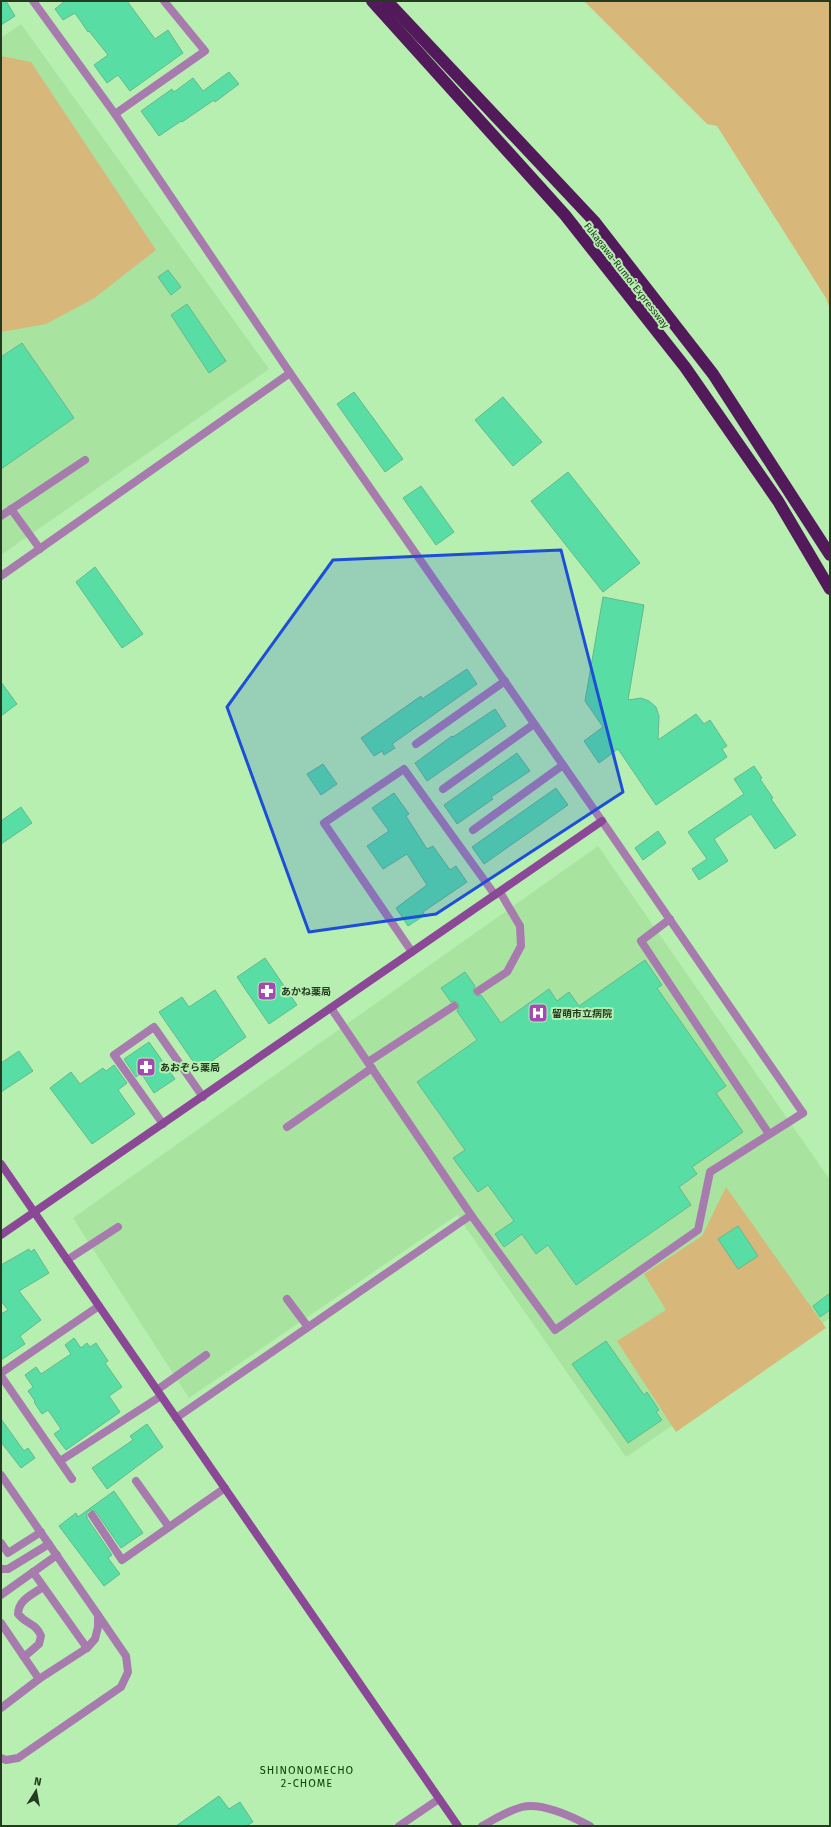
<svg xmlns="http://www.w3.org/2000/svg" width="831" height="1827" viewBox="0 0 831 1827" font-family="'Fira Sans','Noto Sans JP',sans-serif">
  <rect width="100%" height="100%" fill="#b7efb0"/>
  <g fill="#a8e3a0">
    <polygon points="21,24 269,369 1,555 1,38"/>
    <polygon points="598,846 830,1180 830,1318 626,1457 457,1215 189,1398 73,1218"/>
  </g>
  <g fill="#d8b77a">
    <polygon points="584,1 830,1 830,309 826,298 717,126 707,124"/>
    <polygon points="1,56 31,62 156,250 93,299 46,324 1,332"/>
    <polygon points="726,1187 826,1328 676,1432 617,1341 666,1310 644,1274 702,1236"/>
  </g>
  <g fill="#58dea4" stroke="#63b890">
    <polygon points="1,1 6,1 15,16 1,25"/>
    <polygon points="65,1 127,1 155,39 168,30 183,53 130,91 118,75 107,83 94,65 108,55 89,31 88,32 75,13 63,20 55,9"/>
    <polygon points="229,72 239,84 215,102 214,100 182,122 181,121 159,136 141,111 172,89 174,92 193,78 203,91"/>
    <polygon points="168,270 181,287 171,295 158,277"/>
    <polygon points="187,304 226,361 209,373 171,315"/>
    <polygon points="22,343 74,418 1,469 1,357"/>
    <polygon points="354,392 403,459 385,472 337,404"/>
    <polygon points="503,397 542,442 513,466 475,420"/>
    <polygon points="568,472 640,563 603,592 531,501"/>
    <polygon points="421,486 454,532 436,545 403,498"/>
    <polygon points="95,567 143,634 122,648 76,582"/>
    <polygon points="603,597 644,605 628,700 641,698 649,701 656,707 659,716 658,740 696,714 704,724 710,720 727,746 722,749 727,757 656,805 618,749 599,763 584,741 603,727 585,701"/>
    <polygon points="467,669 477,684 392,744 395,748 384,755 382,751 374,756 361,738 421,696 422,699"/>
    <polygon points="1,682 17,704 1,716"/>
    <polygon points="495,709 506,726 427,781 415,763 452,736 453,737"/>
    <polygon points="517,753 530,771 491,797 493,799 457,824 444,805"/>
    <polygon points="323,764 337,784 321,795 307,774"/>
    <polygon points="754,766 762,778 760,779 773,798 771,799 796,835 775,849 751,814 714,839 728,861 699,880 692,869 707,859 688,832 744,794 734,779"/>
    <polygon points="556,788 568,805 484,864 472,847"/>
    <polygon points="394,793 409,814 406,816 427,849 433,846 450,870 456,866 467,882 423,912 425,915 408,926 396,908 427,885 407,854 383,869 367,846 389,831 372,808"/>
    <polygon points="21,807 32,823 1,844 1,821"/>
    <polygon points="658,831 666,843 643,860 635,848"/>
    <polygon points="265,958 297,1005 269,1024 237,977"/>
    <polygon points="645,960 662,985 657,988 726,1086 716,1093 743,1132 692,1167 697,1174 679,1187 691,1205 576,1285 548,1245 536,1254 522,1234 504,1247 495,1234 514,1221 488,1185 478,1192 453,1158 465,1150 417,1082 477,1040 457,1011 459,1006 458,1003 454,1001 451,1002 441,988 465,972 475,986 473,991 474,994 478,996 481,995 501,1023 549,989 557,1001 569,992 579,1006"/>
    <polygon points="215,990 246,1037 199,1070 159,1012 182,997 189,1007"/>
    <polygon points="149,1042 175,1079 154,1093 141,1073 136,1077 124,1059"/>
    <polygon points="19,1051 33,1071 1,1092 1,1063"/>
    <polygon points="114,1065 127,1083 118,1090 135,1114 92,1144 50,1088 71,1072 80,1084 103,1068 106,1071"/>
    <polygon points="738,1226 758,1256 738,1269 718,1239"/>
    <polygon points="29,1249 31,1252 34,1249 49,1273 19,1291 41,1320 20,1336 25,1344 1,1360 1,1314 8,1310 1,1301 1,1265"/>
    <polygon points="830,1293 830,1310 820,1317 813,1306"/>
    <polygon points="74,1338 81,1348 87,1343 90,1347 96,1343 108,1361 105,1363 122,1387 109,1396 120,1412 66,1450 54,1434 61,1429 48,1410 42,1414 34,1402 35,1401 28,1391 33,1387 25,1375 36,1367 41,1374 71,1354 65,1345"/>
    <polygon points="606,1341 644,1395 647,1392 659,1410 656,1412 662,1420 628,1443 572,1364"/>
    <polygon points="1,1419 24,1451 28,1448 35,1458 21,1468 1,1442"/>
    <polygon points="147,1424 163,1447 107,1489 92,1468 133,1440 130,1436"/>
    <polygon points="114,1491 143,1533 121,1548 96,1512 91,1510 87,1512 87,1518 112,1555 108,1558 120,1574 104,1586 59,1526 76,1513 78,1517"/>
    <polygon points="219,1796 229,1809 240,1802 253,1822 246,1826 176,1826"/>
  </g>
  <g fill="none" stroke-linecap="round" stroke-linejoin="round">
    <g stroke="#a87baf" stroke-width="8">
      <polyline points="11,509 40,549"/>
      <polyline points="1,516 85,460"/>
      <polyline points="416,744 505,681"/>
      <polyline points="443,789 534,724"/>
      <polyline points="473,830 563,765"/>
      <polyline points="670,919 641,941 769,1134"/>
      <polyline points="478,991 507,972 521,946 520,926 500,892"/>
      <polyline points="368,1062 454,1006"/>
      <polyline points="163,1124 114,1055 154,1027 203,1097"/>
      <polyline points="287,1127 372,1068"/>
      <polyline points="471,1215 555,1330 698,1230 710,1172 803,1113"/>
      <polyline points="67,1260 118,1227"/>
      <polyline points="287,1299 308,1327"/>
      <polyline points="157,1390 206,1355"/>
      <polyline points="176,1418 471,1215 331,1008"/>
      <polyline points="1,1475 98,1615 98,1627 95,1639 87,1648 39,1679 1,1708"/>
      <polyline points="136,1481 169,1527"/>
      <polyline points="92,1515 122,1560 225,1488"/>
      <polyline points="1,1543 8,1553 41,1532"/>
      <polyline points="1,1569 8,1569 49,1544"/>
      <polyline points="33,1572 87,1648"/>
      <polyline points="1,1595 57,1555"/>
      <polyline points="1,1623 39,1679"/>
      <path d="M 24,1657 L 39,1644 L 41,1636 C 36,1623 27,1625 18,1614 C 18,1600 33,1594 43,1587"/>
      <polyline points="1,1758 6,1760 18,1758 121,1687 128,1672 126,1656 98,1615"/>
      <polyline points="399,1826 439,1799"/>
    </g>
    <g stroke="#a87baf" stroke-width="8">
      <polyline points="33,1 115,114 290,373 602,821 803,1113"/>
      <polyline points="115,114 205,51 164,1"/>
      <polyline points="1,576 290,373"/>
      <polyline points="412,952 324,823 404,769 495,895"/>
      <polyline points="1,1373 99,1306"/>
      <polyline points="1,1376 72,1479"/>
      <polyline points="60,1461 161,1396"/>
      <path d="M 482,1826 C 495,1819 507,1811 522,1807 C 541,1802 573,1817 590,1826"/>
    </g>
    <g stroke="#8b4896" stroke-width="8">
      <polyline points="1,1164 458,1826"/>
      <polyline points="1,1235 602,821"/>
    </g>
    <g stroke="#52195b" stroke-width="12">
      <polyline points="372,1 565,215 685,367 778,501 830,589"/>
      <polyline points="387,1 594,221 713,374 830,555"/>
    </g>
  </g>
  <path fill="#1d4ed8" fill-opacity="0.2" stroke="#1d4ed8" stroke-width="3" stroke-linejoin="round" d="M 561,550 L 623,792 L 436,914 L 309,932 L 227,707 L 333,560 Z"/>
  <defs>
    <symbol id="pharmacy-square" viewBox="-11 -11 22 22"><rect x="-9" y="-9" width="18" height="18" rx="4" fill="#a549b4" stroke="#b7efb0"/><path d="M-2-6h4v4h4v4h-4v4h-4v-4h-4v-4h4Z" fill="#fff"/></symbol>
    <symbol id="hospital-square" viewBox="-11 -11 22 22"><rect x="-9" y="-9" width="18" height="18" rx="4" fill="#a549b4" stroke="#b7efb0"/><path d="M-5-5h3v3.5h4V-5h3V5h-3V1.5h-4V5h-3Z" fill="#fff"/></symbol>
  </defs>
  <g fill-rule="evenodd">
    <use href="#pharmacy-square" x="256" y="980" width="22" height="22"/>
    <use href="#hospital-square" x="527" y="1002" width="22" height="22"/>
    <use href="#pharmacy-square" x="135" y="1056" width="22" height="22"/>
  </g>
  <g text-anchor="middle" stroke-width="4" stroke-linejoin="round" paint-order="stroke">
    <g font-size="10" fill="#243b22" stroke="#b7efb0">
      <text transform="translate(627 275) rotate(52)" y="4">Fukagawa-Rumoi Expressway</text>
    </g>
    <g font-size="10" font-weight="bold" fill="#243b22" stroke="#b7efb0" text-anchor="start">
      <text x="281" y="995">あかね薬局</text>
      <text x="552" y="1017">留萌市立病院</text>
      <text x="160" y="1071">あおぞら薬局</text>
    </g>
    <g font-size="11" letter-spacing="1" fill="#0e4309" stroke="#b7efb0">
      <text x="307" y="1774">SHINONOMECHO<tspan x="307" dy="13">2-CHOME</tspan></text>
    </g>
  </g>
  <rect width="831" height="1827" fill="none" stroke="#243b22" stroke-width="4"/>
  <g transform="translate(36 1791) rotate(11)" stroke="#b7efb0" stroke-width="3" paint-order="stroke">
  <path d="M0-3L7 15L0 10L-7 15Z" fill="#243b22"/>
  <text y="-6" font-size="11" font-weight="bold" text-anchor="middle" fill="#243b22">N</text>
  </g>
</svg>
